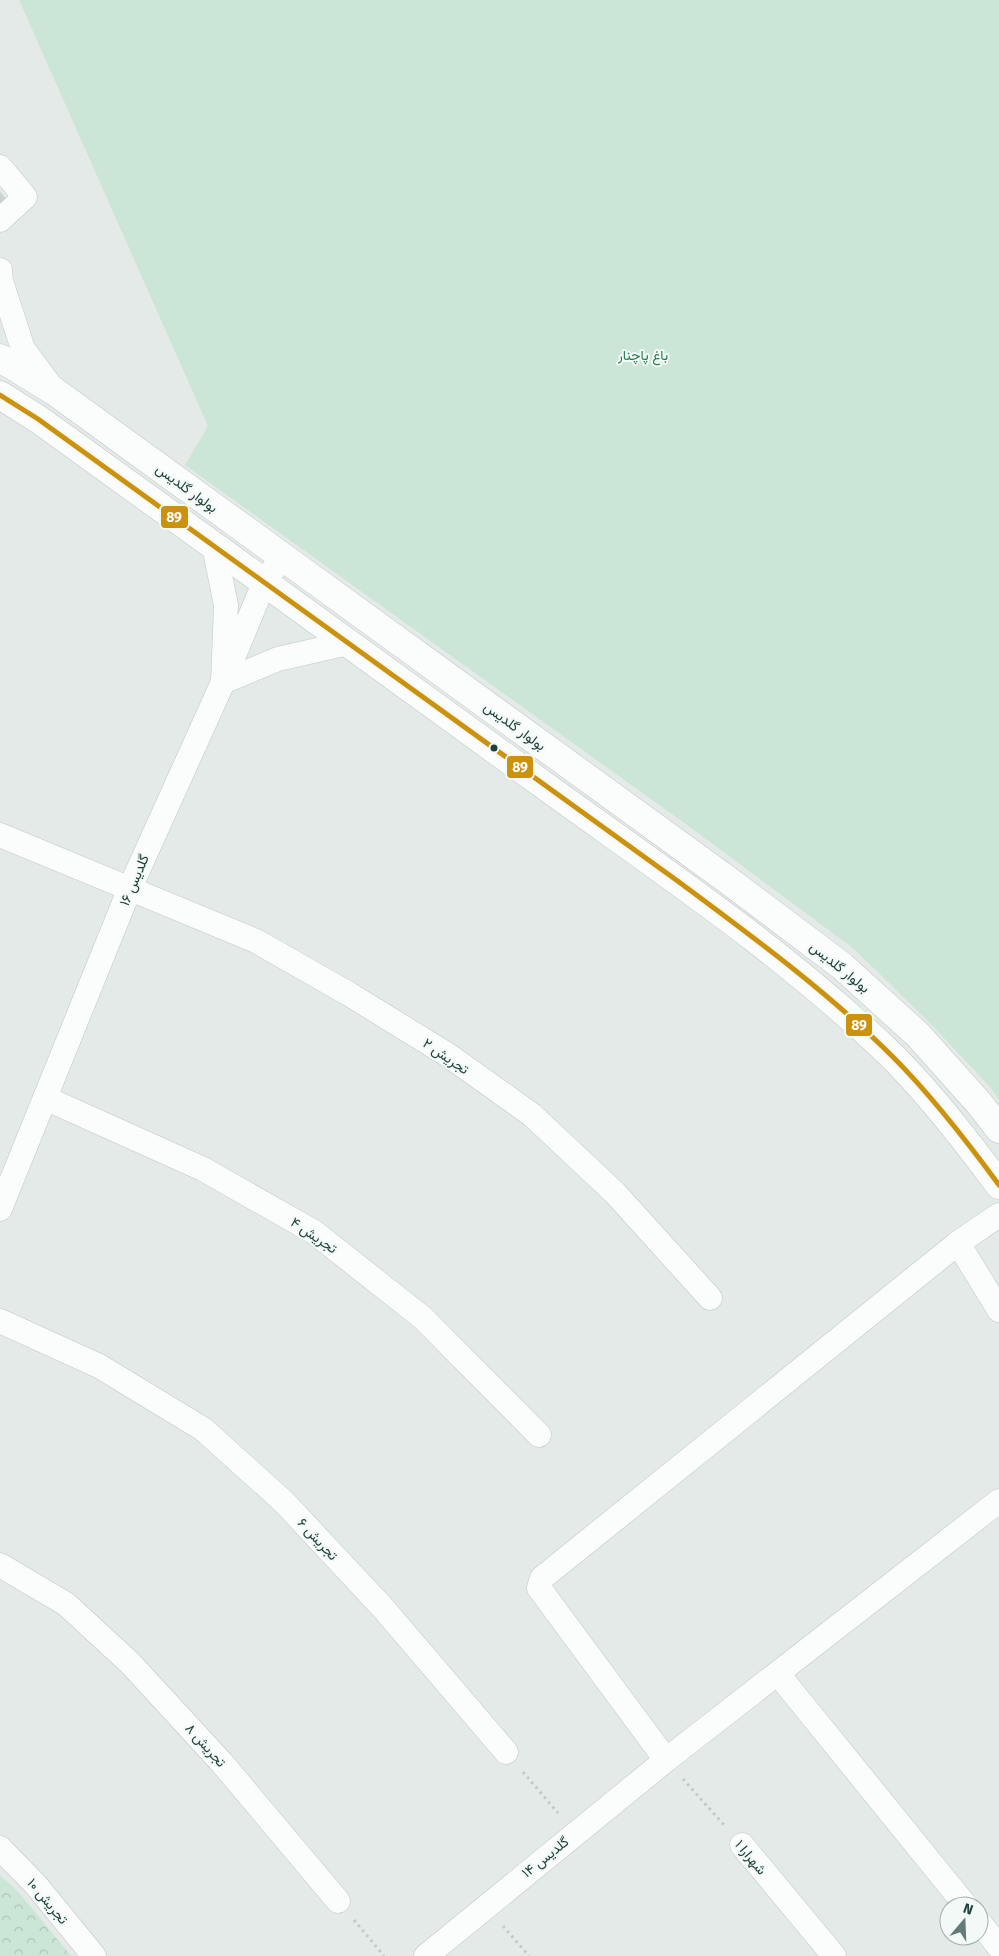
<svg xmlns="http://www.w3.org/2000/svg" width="999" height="1956" viewBox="0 0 999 1956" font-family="'Fira Sans',Vazirmatn,sans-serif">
  <defs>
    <pattern id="forest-crowns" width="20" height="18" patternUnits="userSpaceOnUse" patternTransform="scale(1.25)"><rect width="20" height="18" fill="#cbe5d6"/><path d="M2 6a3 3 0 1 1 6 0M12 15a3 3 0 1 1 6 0" fill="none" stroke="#aec6b9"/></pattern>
  </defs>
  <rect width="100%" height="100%" fill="#e4eae8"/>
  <polygon fill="url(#forest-crowns)" points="0,1875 20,1894 71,1956 0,1956"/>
  <polygon fill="#cbe5d6" points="19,0 999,0 999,1100 991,1088 925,1018 854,949 694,830 185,465 208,426"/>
  <polygon fill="#cad2d0" stroke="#cdd3d1" points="0,192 6,200 0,205"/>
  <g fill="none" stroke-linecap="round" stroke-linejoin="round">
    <defs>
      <g id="street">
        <polyline points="0,167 25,197 0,220"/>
        <polyline points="0,270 1,281 23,349 52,388"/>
        <polyline points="214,546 226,605 223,682 278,659 348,643"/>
        <polyline points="0,835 256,941 349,994 448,1055 532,1115 615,1193 710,1298"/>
        <polyline points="45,1098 203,1169 314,1232 423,1318 539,1435"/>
        <polyline points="0,1209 130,888 223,682 264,583 282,557"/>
        <polyline points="958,1243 999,1310"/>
        <polyline points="0,1321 99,1366 203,1429 284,1502 383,1608 506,1752"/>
        <polyline points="0,1565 66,1604 130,1663 222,1763 338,1901"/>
        <polyline points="778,1674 966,1906"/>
        <polyline points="666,1760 539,1588 542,1578 958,1243 999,1215"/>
        <polyline points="742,1845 834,1956"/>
        <polyline points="0,1848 36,1885 94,1956"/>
        <polyline points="979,1922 999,1947"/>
        <polyline points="426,1956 666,1760 999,1501"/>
      </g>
      <g id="secondary">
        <polyline points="0,358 54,391 725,878 842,966 918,1035 978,1102 999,1129"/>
        <path d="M 0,395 L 38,419 C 207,541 377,663 545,786 C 664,872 787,954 892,1056 C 932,1096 966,1140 999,1185"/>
      </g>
    </defs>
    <use href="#street" stroke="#c1c7c5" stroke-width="25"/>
    <use href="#secondary" stroke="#bfc8c6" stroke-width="29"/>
    <g stroke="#c0cac8" stroke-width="3" stroke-dasharray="2.5 4" stroke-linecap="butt">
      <polyline points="523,1772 558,1813"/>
      <polyline points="683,1779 724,1825"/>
      <polyline points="354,1920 384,1956"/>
      <polyline points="503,1926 529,1956"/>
    </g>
    <use href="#street" stroke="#fbfcfc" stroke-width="24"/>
    <use href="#secondary" stroke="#fbfcfc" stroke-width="28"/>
    <defs>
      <path id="bus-1" d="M 0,395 L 38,419 L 679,882 C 753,937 828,992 893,1057 C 932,1096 966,1140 999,1185"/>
    </defs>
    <use href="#bus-1" stroke="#f2f9f7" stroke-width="9"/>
    <use href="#bus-1" stroke="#cc920c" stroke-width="5"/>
  </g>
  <circle fill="#1f403b" stroke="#f2f9f7" stroke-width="2" cx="494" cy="748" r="4.5"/>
  <g text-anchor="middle" stroke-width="4" stroke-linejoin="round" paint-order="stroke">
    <g font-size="14" fill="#247c50" stroke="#f2f9f7">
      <text x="643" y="360">باغ پاچنار</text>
    </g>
    <g font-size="14" fill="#1f403b" stroke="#f2f9f7">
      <text transform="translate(187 488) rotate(36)" y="5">بولوار گلدیس</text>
      <text transform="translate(515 726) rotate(36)" y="5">بولوار گلدیس</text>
      <text transform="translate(134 880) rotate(-67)" y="5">گلدیس ۱۶</text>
      <text transform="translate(840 967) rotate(39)" y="5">بولوار گلدیس</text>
      <text transform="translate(446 1056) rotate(34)" y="5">تجریش ۲</text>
      <text transform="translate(314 1235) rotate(34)" y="5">تجریش ۴</text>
      <text transform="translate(318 1539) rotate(47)" y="5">تجریش ۶</text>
      <text transform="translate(206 1745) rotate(48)" y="5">تجریش ۸</text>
      <text transform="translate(545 1857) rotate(-39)" y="5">گلدیس ۱۴</text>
      <text transform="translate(751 1857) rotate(50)" y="5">شهرارا ۱</text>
      <text transform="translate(48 1901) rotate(50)" y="5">تجریش ۱۰</text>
    </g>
  </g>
  <g stroke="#f2f9f7" stroke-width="2">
    <rect x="160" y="505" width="29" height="24" rx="5" fill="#cc920c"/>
    <rect x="506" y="755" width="28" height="24" rx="5" fill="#cc920c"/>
    <rect x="845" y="1013" width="28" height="24" rx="5" fill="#cc920c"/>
  </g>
  <g font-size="14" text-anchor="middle" font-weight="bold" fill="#fff">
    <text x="174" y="522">89</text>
    <text x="520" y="772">89</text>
    <text x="859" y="1030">89</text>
  </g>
  <g transform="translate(964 1921) rotate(19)"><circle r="24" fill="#f2f9f7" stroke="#9eafac"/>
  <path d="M0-4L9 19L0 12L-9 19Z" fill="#647c78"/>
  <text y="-8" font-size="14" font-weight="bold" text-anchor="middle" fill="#1f403b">N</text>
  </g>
</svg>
